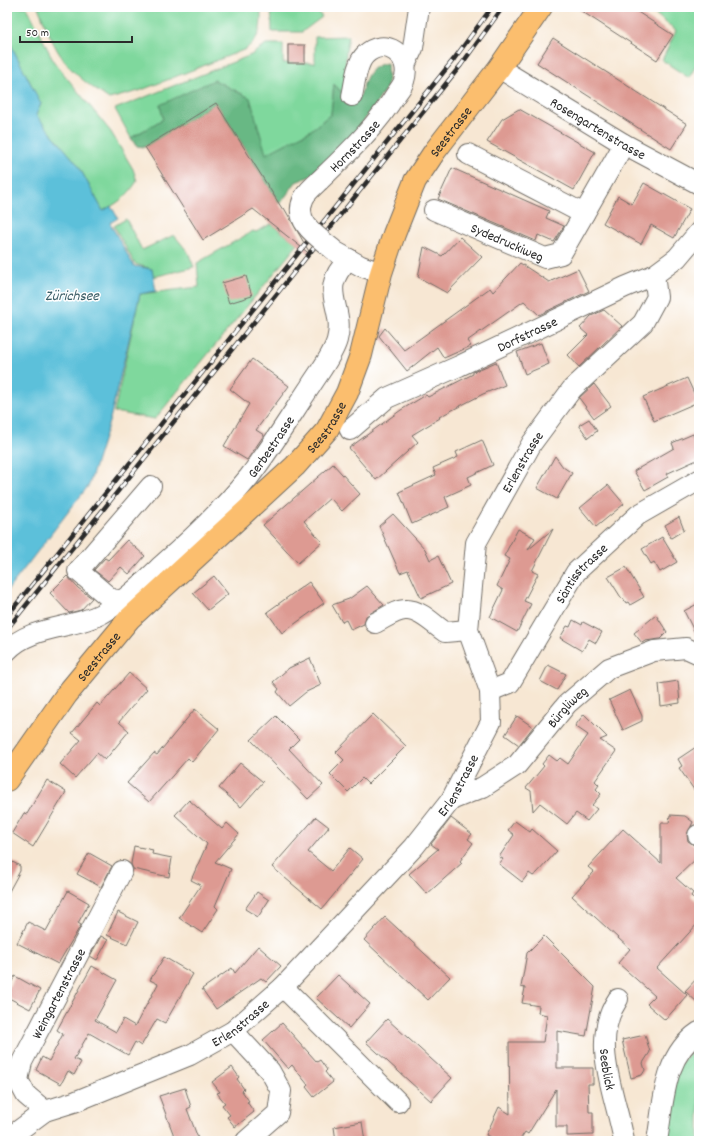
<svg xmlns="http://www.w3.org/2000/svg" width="706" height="1148" viewBox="0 0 706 1148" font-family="Dekko,sans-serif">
  <rect width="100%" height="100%" fill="#fff"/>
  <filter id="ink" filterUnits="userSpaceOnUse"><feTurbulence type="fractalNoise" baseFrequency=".025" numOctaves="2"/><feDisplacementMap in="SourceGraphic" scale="8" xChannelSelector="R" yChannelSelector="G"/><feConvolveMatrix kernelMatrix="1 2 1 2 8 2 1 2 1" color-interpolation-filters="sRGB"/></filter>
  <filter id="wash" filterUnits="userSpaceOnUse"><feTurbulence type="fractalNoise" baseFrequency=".012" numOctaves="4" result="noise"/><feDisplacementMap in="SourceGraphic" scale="16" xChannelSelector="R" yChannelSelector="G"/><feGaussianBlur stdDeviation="0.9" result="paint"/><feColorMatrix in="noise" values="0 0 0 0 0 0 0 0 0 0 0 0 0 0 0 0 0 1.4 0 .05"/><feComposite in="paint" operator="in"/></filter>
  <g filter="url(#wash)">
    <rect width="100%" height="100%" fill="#f7e7d3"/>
    <g fill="#7fd89d" stroke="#558264">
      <path d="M 7,7 L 27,7 L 54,62 L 111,132 L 133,169 L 137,181 C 128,196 118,203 103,211 L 78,165 L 36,115 L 41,104 L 7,37 Z"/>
      <path d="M 38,7 L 261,7 C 261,27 262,35 246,49 L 139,91 L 109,99 C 94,89 77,77 66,63 C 53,47 46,26 38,7 Z"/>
      <polygon points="271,7 315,7 322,17 302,32 272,32"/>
      <polygon points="647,7 699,7 699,60 689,78 662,60 676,31"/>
      <polygon points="349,36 346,52 345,96 334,84 331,114 310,131 265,155 250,98 214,80 163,119 131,138 115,109 251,55 266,44 283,44 283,63 315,63 315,37"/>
      <polygon points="126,219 142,250 174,235 188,252 194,267 153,277 152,269 135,264 114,226"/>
      <polygon points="271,224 298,244 155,419 114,412 140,294 199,287 197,263 253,231 256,232"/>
      <polygon points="699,1045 699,1141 664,1141 676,1067"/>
    </g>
    <path fill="#67b884" stroke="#497258" d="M 387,63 L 388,85 L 373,109 L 354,133 L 311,176 L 296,182 L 280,204 L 216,103 L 145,147 L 136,146 L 131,138 L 163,119 L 160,105 L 214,80 L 250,98 L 266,154 L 310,131 L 331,114 L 334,84 L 345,96 L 360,96 C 366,79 367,66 387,63 Z"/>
    <polygon fill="#5bc0da" stroke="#437682" points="7,37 41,104 36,115 78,165 103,211 111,206 118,218 110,223 134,266 152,269 156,291 140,294 110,419 89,485 7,591"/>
    <g id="blocks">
      <g fill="#dd9a92">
        <polygon points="575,7 630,7 673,35 657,60"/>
        <polygon points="553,38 687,124 671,149 537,63"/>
        <rect x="288" y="45" width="17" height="18"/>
        <polygon points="216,103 283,210 284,208 311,255 253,209 203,240 145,147"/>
        <polygon points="519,109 595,152 574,190 487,142 502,119"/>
        <polygon points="452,168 549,211 546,218 564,226 554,242 538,235 536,241 438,199"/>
        <polygon points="644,183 690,209 674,238 651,225 641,244 603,223 618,196 632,204"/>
        <polygon points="460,237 482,257 447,293 418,277 424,247 442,256"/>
        <polygon points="520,263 549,282 578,269 589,291 539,315 524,301 467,341 471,346 444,358 437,347 407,371 379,336 385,328 404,350 490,288 493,292"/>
        <polygon points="246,276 252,296 229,303 222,283"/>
        <polygon points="604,310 622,326 579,367 568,355 588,335 580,328 591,316"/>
        <polygon points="541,343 549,364 525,374 517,352"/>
        <polygon points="252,359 289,386 256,430 264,435 247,460 224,446 249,404 230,389"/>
        <polygon points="496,362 505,385 483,394 439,417 440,418 412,435 418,442 376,480 349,448 401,410 426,395 428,397 473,374 473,372"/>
        <polygon points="687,378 698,402 654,421 643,397"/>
        <polygon points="594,384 611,406 594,418 579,398"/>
        <polygon points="589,419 597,431 588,438 579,425"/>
        <polygon points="693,434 699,447 699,459 666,474 668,477 645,490 634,471 674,448 672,443"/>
        <polygon points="482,440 493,465 468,477 471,485 445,497 449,507 412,524 399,492 436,475 433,468 458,457 456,452"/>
        <polygon points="555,456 563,467 572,473 557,499 537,488"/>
        <polygon points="333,464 360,494 342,511 330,498 304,521 322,542 298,563 263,525"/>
        <polygon points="608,485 624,504 596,527 580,508"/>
        <polygon points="393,514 425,549 430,560 438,556 451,584 421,598 408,570 400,573 379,526"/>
        <polygon points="679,517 684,530 671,538 665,525"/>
        <polygon points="518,529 535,538 528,550 553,529 532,571 538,574 524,601 531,604 517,632 490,617 503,590 497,586 510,559 504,556"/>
        <polygon points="662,537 677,562 660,572 654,562 651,564 642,549"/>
        <polygon points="127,540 145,556 129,574 121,567 108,581 94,570 105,558 108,560"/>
        <polygon points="626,567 644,597 630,605 628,602 626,603 623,598 622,599 608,577"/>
        <polygon points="67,576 78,588 92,598 81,610 69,613 50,593"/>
        <polygon points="214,576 228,594 208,610 193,593"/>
        <polygon points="309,582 324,603 282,633 267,612"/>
        <polygon points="367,586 384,605 366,616 364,624 351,630 346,620 342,622 332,605 349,599"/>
        <polygon points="699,603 699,641 684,611"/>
        <polygon points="656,615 667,632 660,639 645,641 642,643 634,633"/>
        <polygon points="573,620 582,625 583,622 602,632 596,643 589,639 582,651 560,638 567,626 570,627"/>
        <polygon points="310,658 321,685 306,692 289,706 277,692 279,689 273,682 289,668"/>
        <polygon points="548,665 566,674 557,690 540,681"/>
        <polygon points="129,673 147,689 119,722 129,731 105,760 97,753 75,778 60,764 81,740 72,733 97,703 100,706"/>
        <polygon points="678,681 680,703 661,706 659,684"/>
        <polygon points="630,690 642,716 642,721 623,730 609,700"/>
        <polygon points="195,709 219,729 192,762 188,758 149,802 127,783 154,753 157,755"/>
        <polygon points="373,714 406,746 368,784 362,778 348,792 330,774 344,760 336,752"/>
        <polygon points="584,714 607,737 600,740 616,751 595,781 599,785 596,789 601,794 592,805 597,809 587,821 576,813 567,824 540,803 533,811 531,791 526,788 544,766 542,764 549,755 557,761 560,758 568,764 588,735 575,726"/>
        <polygon points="276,716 299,739 289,749 323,785 308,799 251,740"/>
        <polygon points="517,716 533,727 519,745 505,735"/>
        <polygon points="699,745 699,797 679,768 682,766 678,759"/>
        <polygon points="240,763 263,782 241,807 219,788"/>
        <polygon points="47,780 66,792 33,847 12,833 24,813 27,814"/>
        <polygon points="189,800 222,829 227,823 239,834 215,862 231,869 215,906 218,909 202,933 179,918 201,885 191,880 207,844 175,815"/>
        <polygon points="670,815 685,816 693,822 687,835 688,841 699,848 699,856 676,878 693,893 691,896 699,903 699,922 657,968 687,995 665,1020 647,1004 655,996 618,963 630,949 572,896 594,872 588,867 623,829 661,863 661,823 669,823"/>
        <polygon points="316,817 329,827 308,852 331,871 350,848 363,859 322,909 272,867"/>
        <polygon points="451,818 472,834 468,839 473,843 460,861 462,863 427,894 409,874 438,849 431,844"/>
        <polygon points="515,821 530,832 532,829 557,851 537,873 533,876 529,873 522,882 499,864 503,859 499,857 514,835 508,830"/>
        <polygon points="134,846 153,850 152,854 172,858 169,877 133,869 131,864"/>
        <polygon points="89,853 112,866 101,887 77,874"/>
        <polygon points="7,859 20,866 20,871 7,895"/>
        <polygon points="68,891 89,903 78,923 81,925 58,964 17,943 28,922 46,931"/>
        <polygon points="257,892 269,900 258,917 245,909"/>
        <polygon points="118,912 138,922 127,944 107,935"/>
        <polygon points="385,917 450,977 428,1000 364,940"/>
        <polygon points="101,936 108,940 97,960 90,956"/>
        <polygon points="544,936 595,987 586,1036 557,1031 557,1068 593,1068 593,1084 588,1084 589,1112 593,1112 593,1135 567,1136 567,1127 556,1127 556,1089 528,1134 525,1132 519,1141 498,1141 486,1135 499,1107 510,1114 509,1042 543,1042 547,1015 538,1013 539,1006 522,1003 525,988 521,987 527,953"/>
        <polygon points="258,946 281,966 266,982 261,978 216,1009 202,989 232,968 235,973"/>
        <polygon points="164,957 193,974 165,1023 157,1019 141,1046 135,1042 128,1055 89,1033 74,1059 81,1062 74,1075 68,1071 61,1084 36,1070 42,1057 49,1061 63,1034 57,1030 92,966 117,980 95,1020 116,1032 123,1019 135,1026 158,984 150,980"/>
        <polygon points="338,975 370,1004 349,1028 316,998"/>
        <polygon points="15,976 40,990 30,1009 7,997 7,990"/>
        <polygon points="699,976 699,1004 685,991"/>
        <polygon points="387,1019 452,1078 431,1101 366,1042"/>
        <polygon points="282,1023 317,1062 320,1060 327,1070 325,1072 333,1082 314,1097 306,1087 308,1085 292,1065 288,1069 263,1040"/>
        <polygon points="645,1035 650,1052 643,1063 645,1070 642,1075 631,1078 622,1040"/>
        <polygon points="232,1067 239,1077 237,1079 244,1089 242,1091 249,1101 247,1102 254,1112 235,1127 227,1117 230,1115 222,1105 225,1103 217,1093 220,1092 212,1082"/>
        <polygon points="185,1088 191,1107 187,1109 199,1141 176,1141 159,1096"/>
        <polygon points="362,1122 365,1141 336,1141 334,1127"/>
      </g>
    </g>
  </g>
  <g filter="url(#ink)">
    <use href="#blocks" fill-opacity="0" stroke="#726d66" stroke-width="1"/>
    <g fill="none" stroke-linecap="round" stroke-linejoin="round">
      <defs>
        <g id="minor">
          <polyline points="406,63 413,48 419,7"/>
          <path id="s1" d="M 499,68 L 624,144 L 699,184"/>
          <polyline points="468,154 584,214"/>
          <path id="s2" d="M 319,181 C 347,154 376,127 396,94 C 399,90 403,85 404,81 C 413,55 384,36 365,55 C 356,64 355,83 352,96"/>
          <path id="s3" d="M 434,210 L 545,258 L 561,254 L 624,144"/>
          <polyline points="338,253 361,266 381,273"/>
          <path id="s4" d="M 350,430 L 387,398 L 459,366 L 625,287 L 654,275 L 677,258 L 699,232"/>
          <polyline points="124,601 111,599 78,571 151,486"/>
          <path d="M 375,623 C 384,619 397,609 407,610 C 421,610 434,625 445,632 L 468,630"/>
          <path id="s5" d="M 7,651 C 29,626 72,629 101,614 C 125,601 143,583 162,565 C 193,538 223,509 249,477 C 271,448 290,417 310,387 C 318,374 333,355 337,340 C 346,306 316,291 349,259"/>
          <path id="s6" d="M 490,691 L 510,683 L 576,572 L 638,515 L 699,480"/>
          <path id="s7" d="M 451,800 L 483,787 L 517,765 L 567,704 L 609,668 L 654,651 L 686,648 L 699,654"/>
          <polyline points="698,835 699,835"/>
          <polyline points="283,987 398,1102"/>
          <path id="s8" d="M 618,999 C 589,1042 616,1095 624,1141"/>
          <polyline points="233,1031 270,1071 281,1091 278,1113 246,1141"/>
          <path id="s9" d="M 45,1111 L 26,1095 L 18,1080 L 22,1062 L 122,871"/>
          <path id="s10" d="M 11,1141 L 18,1131 L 45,1111 L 74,1102 L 190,1055 L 233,1031 L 283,987 L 414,847 L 451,800 L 491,722 L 490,691 L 468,630 L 476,543 L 532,443 L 572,389 L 643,323 L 657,297 L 654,275"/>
          <path d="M 657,1141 C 664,1102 663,1056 699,1032"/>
        </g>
        <g id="major">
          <path id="s11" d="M 7,780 L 67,694 L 129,619 L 295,466 L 327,430 L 347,393 L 361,355 L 381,273 L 394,234 L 415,181 L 435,151 L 499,68 L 541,7"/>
        </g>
      </defs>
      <use href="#minor" stroke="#726d66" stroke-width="22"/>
      <use href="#major" stroke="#726d66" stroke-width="24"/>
      <use href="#minor" stroke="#fff" stroke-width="20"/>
      <use href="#major" stroke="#fbbe6e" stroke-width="22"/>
      <defs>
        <g id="rail">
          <polyline points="7,616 454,59 492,7"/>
          <polyline points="7,629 461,65 503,7"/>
        </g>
      </defs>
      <use href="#rail" stroke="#2b2b2b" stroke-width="4.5"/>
      <use href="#rail" stroke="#fff" stroke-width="3" stroke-dasharray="9" stroke-linecap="butt"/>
      <defs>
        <path id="minor-bridge" d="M 319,181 C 314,186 305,193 303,200 C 293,223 320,238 335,251"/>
      </defs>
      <use href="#minor-bridge" stroke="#726d66" stroke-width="22" stroke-linecap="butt"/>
      <use href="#minor-bridge" stroke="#fff" stroke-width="20"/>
    </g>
  </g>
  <g text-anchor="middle" stroke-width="3" stroke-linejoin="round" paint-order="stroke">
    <g font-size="14" fill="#2b2b2b" stroke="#fff">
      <text dy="5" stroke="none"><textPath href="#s1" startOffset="116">Rosengartenstrasse</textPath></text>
      <text dy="5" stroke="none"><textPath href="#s11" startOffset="802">Seestrasse</textPath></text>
      <text dy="5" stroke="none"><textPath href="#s2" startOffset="50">Hornstrasse</textPath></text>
      <text dy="5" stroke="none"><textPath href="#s3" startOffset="80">Sydedruckiweg</textPath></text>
      <text dy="5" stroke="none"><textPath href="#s4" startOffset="203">Dorfstrasse</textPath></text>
      <text dy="5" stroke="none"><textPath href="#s11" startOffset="478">Seestrasse</textPath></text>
      <text dy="5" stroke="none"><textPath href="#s5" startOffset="342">Gerbestrasse</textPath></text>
      <text dy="5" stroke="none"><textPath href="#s10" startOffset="933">Erlenstrasse</textPath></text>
      <text dy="5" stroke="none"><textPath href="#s6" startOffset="153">Säntisstrasse</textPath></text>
      <text dy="5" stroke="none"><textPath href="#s11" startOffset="154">Seestrasse</textPath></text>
      <text dy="5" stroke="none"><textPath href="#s7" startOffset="152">Bürgliweg</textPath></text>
      <text dy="5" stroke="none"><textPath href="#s10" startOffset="585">Erlenstrasse</textPath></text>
      <text dy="5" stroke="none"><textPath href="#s9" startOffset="138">Weingartenstrasse</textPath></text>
      <text dy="5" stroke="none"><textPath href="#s10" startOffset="261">Erlenstrasse</textPath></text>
      <text dy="5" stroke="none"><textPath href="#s8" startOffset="73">Seeblick</textPath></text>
    </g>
    <g font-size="15" font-style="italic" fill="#3c5f68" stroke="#fff">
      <text x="72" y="300">Zürichsee</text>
    </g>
  </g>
  <rect width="706" height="1148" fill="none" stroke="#fff" stroke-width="24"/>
  <path d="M20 36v6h112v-6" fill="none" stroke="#2b2b2b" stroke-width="2"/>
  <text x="26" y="36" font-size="12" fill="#2b2b2b" stroke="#ffffff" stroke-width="3" paint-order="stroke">50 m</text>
</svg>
